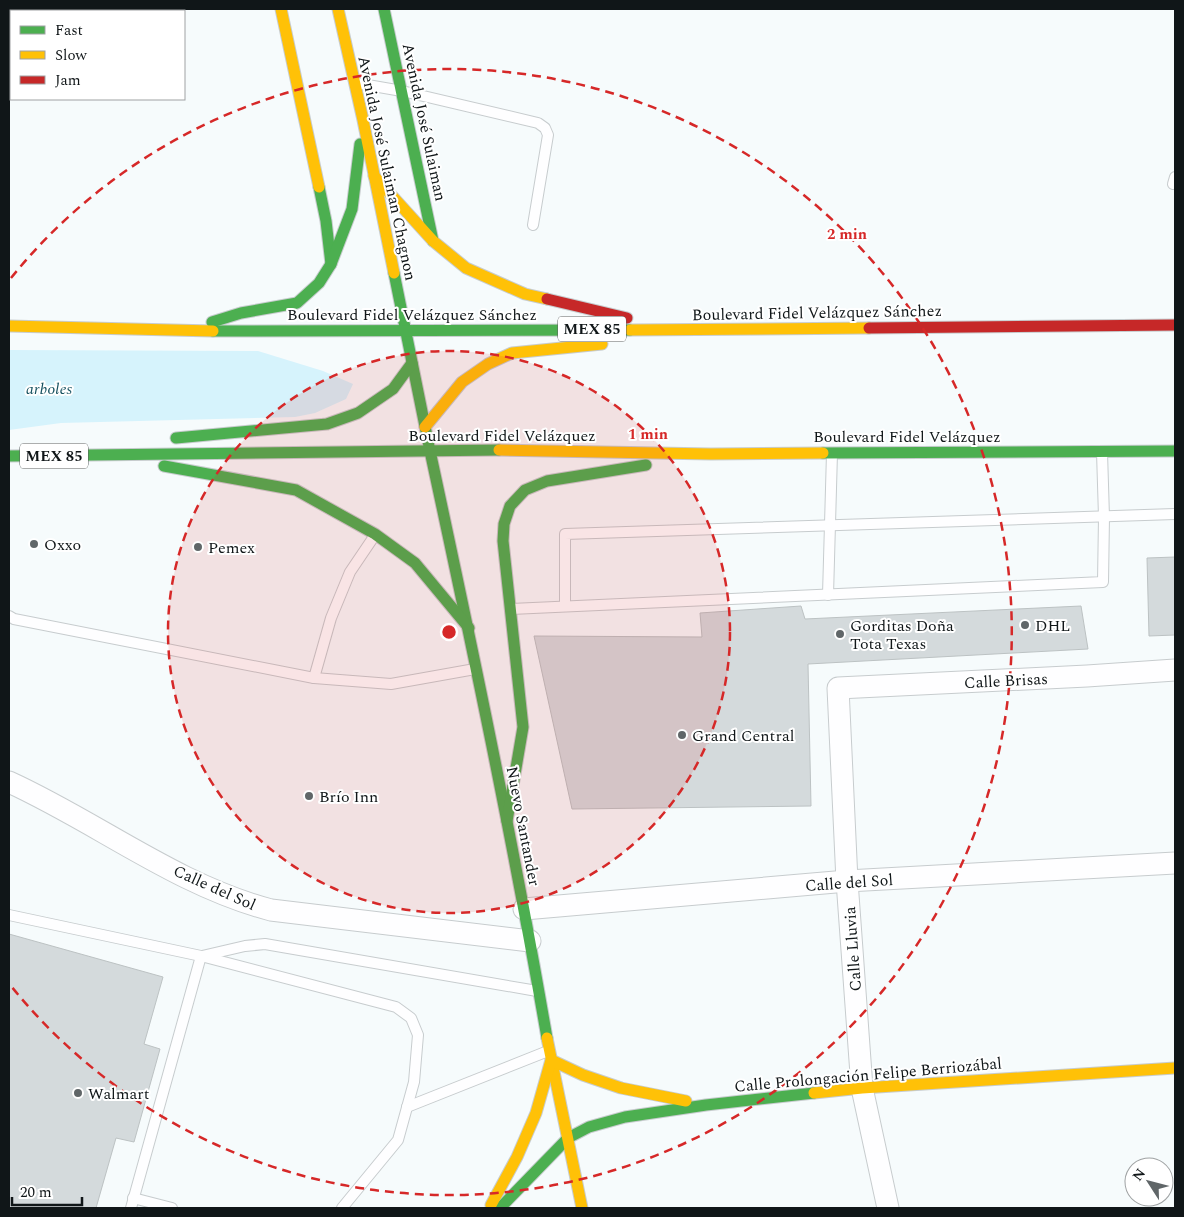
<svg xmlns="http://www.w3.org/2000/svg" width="1184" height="1217" viewBox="0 0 1184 1217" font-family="Spectral,serif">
  <rect width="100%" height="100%" fill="#f6fbfc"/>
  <polygon fill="#d6f3fc" points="9,350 258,351 323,371 353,384 346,399 315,413 295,417 61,423 9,430"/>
  <g fill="#d4dadc" stroke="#bcc2c3">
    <polygon points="1175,557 1175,635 1149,636 1147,558"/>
    <polygon points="801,606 805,619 1081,606 1088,649 808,664 811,806 572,809 534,636 702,637 700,613"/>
    <polygon points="9,934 163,977 144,1044 160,1049 134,1142 116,1138 96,1208 9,1208"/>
  </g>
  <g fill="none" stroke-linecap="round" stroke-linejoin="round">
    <defs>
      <g id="lane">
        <polyline points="356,83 402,91 538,123 545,128 548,135 533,225"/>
        <polyline points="1173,184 1175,177"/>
        <polyline points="828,595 832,453"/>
        <polyline points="565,606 565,534 1175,514"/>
        <polyline points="511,609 1103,582 1104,517 1102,452"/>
        <polyline points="9,616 14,619 314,678 391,684 475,669"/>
        <polyline points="314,678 331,618 350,572 375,535"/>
        <polyline points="9,915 201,956 396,1007 411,1018 418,1035 414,1082 398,1140 342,1208"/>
        <polyline points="202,956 245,946 265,944 537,991"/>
        <polyline points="407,1107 548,1051"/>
        <polyline points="133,1198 172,1208"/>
        <polyline points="131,1208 201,956"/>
      </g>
      <g id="street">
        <path d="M 9,782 C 97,822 176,885 271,910 L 530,941"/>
        <polyline points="524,909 847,881 1175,863"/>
        <polyline points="888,1208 862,1088 847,881 838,688 1087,676 1175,670"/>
      </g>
      <g id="fast">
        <polyline points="384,9 433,241"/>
        <polyline points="319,187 326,221 331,264"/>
        <polyline points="394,273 430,451"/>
        <polyline points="212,322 241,313 297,303 319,283 331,264 352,209 360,144"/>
        <polyline points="213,331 630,330"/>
        <polyline points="176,438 327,424 358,413 393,389 412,363"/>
        <path d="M 430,451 C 472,646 513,841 547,1038"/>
        <polyline points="823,453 1175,451"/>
        <polyline points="9,456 499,450"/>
        <polyline points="164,466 296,490 375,534 415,563 469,628"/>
        <polyline points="507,821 523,727 503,541 504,524 510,506 525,490 547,481 646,465"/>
        <polyline points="500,1208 568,1138 589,1127 625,1117 706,1105 814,1093"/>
      </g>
      <g id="slow">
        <polyline points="281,9 319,187"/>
        <polyline points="338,9 363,120 394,273"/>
        <polyline points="374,176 433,241 466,268 525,294 547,299"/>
        <polyline points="9,326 213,331"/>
        <polyline points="630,330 869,328"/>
        <polyline points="425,427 462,382 488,364 512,353 602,344"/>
        <polyline points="499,450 711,454 823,453"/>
        <polyline points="547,1038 582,1208"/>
        <polyline points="814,1093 862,1088 1175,1068"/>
        <polyline points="491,1205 517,1157 536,1113 551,1060 583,1075 621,1088 686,1101"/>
      </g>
      <g id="jam">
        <polyline points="547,299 627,318"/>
        <polyline points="869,328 1175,325"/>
      </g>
    </defs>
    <use href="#lane" stroke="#c7ccce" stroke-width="12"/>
    <use href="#street" stroke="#c7ccce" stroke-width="23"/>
    <use href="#fast" stroke="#c7ccce" stroke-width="13"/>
    <use href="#slow" stroke="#c7ccce" stroke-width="13"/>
    <use href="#jam" stroke="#c7ccce" stroke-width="13"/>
    <use href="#lane" stroke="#fefeff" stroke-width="10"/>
    <use href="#street" stroke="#fefeff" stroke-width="21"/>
    <use href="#fast" stroke="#4caf50" stroke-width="11"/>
    <use href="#slow" stroke="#ffc107" stroke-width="11"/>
    <use href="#jam" stroke="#c62828" stroke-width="11"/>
  </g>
  <circle cx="449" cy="632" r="281" fill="#d62828" fill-opacity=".12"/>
  <g fill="none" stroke="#d62828" stroke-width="2.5" stroke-dasharray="9 6">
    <circle cx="449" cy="632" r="281"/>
    <path d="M11 278A563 563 0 1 1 11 986"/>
  </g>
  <g fill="#606668" stroke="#fff" stroke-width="2">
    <circle cx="34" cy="544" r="5"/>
    <circle cx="198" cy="547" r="5"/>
    <circle cx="1025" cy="625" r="5"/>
    <circle cx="840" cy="634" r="5"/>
    <circle cx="682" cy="735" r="5"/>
    <circle cx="309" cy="796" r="5"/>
    <circle cx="78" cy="1093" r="5"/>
  </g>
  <g text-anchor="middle" stroke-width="4" stroke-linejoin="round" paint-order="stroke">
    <g fill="#fff" stroke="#585c5d" stroke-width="1">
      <rect x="558" y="316.5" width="68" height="25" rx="4"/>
      <rect x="20" y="443.5" width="68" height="25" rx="4"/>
    </g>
    <g font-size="15" font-weight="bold" fill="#101618">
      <text x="592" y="334">MEX 85</text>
      <text x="54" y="461">MEX 85</text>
    </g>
    <g font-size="16" fill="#101618" stroke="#fff">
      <text transform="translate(425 122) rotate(78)" y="6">Avenida José Sulaiman</text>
      <text transform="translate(388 168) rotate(78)" y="6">Avenida José Sulaiman Chagnon</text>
      <text transform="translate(817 312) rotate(-1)" y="6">Boulevard Fidel Velázquez Sánchez</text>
      <text x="412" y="320">Boulevard Fidel Velázquez Sánchez</text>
      <text x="502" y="441">Boulevard Fidel Velázquez</text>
      <text x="907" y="442">Boulevard Fidel Velázquez</text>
      <text transform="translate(1006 680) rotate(-3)" y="6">Calle Brisas</text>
      <text transform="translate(524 826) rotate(79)" y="6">Nuevo Santander</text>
      <text transform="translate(849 882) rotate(-4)" y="6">Calle del Sol</text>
      <text transform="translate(215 887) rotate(24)" y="6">Calle del Sol</text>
      <text transform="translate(852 949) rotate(-94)" y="6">Calle Lluvia</text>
      <text transform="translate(868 1074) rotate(-5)" y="6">Calle Prolongación Felipe Berriozábal</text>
    </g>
    <g font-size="16" font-style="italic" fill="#165160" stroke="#fff">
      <text x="49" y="394">arboles</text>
    </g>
    <g font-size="16" fill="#101618" stroke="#fff" text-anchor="start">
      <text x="44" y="550">Oxxo</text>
      <text x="208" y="553">Pemex</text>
      <text x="850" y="631">Gorditas Doña<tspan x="850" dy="18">Tota Texas</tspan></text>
      <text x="1035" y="631">DHL</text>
      <text x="692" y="741">Grand Central</text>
      <text x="319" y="802">Brío Inn</text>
      <text x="88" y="1099">Walmart</text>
    </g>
  </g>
  <circle cx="449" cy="632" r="8" fill="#d62828" stroke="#fff" stroke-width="2.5"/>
  <g font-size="15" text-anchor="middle" font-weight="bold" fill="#d62828" stroke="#fff" stroke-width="4" stroke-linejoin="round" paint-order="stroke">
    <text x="847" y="239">2 min</text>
    <text x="648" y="439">1 min</text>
  </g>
  <rect width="1184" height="1217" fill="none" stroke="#101618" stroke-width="20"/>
  <rect x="10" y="10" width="175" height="90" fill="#ffffff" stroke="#9fa2a3"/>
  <rect x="20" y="26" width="25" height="8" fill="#4caf50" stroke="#9fa2a3"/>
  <text x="55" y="35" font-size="15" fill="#101618">Fast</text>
  <rect x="20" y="51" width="25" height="8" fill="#ffc107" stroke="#9fa2a3"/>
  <text x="55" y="60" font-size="15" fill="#101618">Slow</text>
  <rect x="20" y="76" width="25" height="8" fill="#c62828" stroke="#9fa2a3"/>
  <text x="55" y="85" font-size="15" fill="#101618">Jam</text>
  <g transform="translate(1149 1182) rotate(306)"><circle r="24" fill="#ffffff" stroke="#9fa2a3"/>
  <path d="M0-4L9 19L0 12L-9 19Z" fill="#606668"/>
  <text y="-8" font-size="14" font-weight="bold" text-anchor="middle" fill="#101618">N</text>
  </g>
  <path d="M12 1197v8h70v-8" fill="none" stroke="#101618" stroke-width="2.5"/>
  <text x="20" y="1197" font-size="15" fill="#101618" stroke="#ffffff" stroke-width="4" paint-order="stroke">20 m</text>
</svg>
